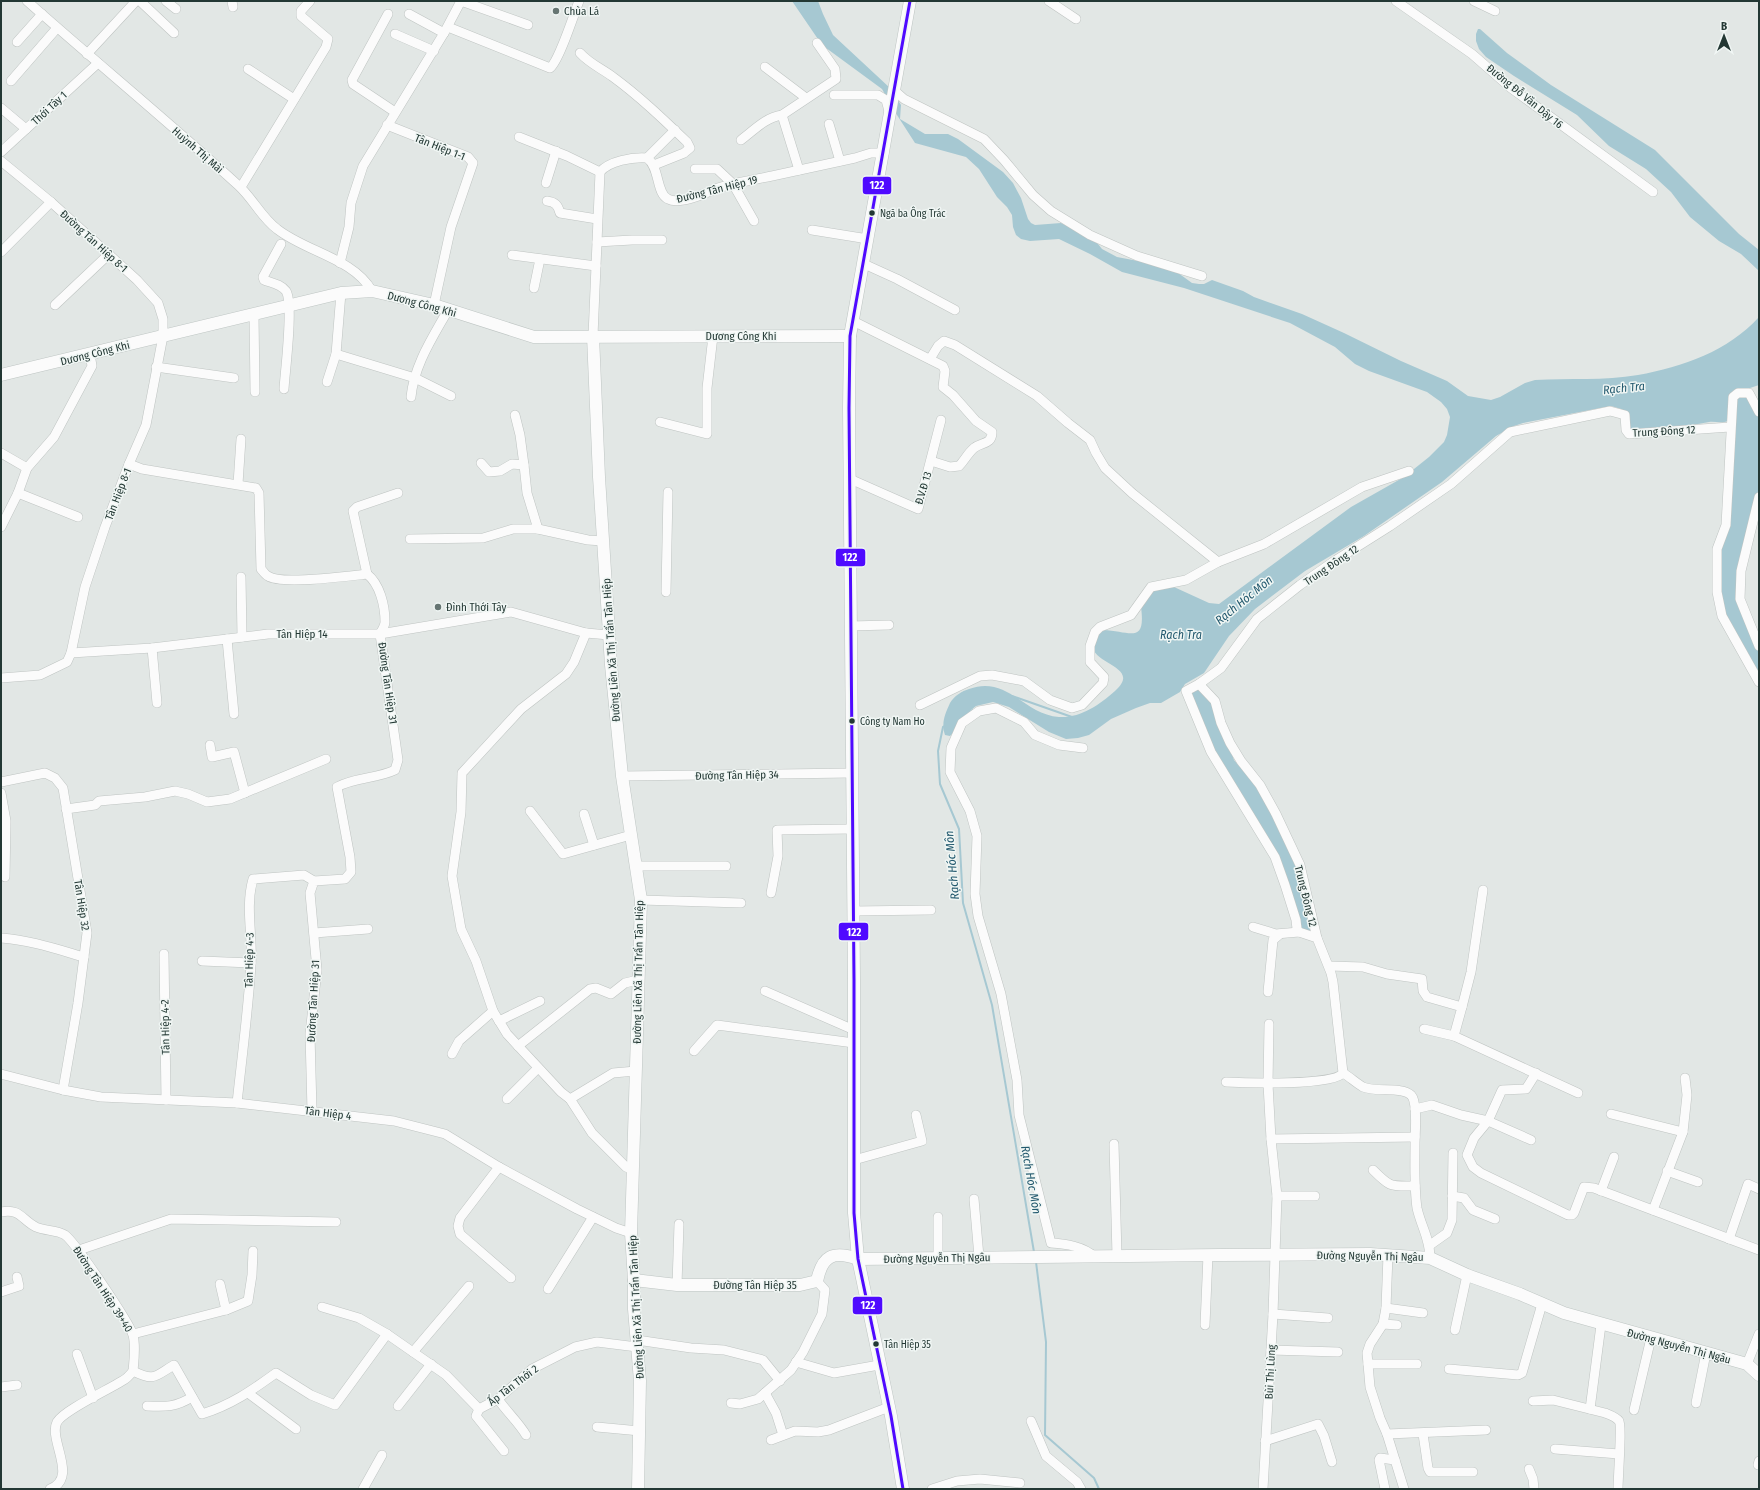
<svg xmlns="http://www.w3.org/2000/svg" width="1760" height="1490" viewBox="0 0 1760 1490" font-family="'Fira Sans Condensed',sans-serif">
  <rect width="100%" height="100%" fill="#e2e7e5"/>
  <g fill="#a6c8d2">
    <path d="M 792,1 L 818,1 L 823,14 L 833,35 L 890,88 L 901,105 L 900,119 L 925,134 L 948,134 L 958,139 L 1003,172 L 1013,183 L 1021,198 L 1028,219 L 1031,223 L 1035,225 L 1061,223 L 1094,239 L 1102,249 L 1117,257 L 1154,264 L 1174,270 L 1192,283 L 1199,284 L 1204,284 L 1212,280 L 1243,291 L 1254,297 L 1302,314 L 1344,333 L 1401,361 L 1447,381 L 1468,396 L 1491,400 L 1500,397 L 1525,383 L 1535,380 C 1569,378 1604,381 1638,375 C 1683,367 1728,351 1759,317 L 1759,385 L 1732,394 L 1727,421 C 1722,424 1715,421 1709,422 C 1684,427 1658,428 1632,430 L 1628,428 L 1621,409 L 1611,406 L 1523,423 L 1514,426 L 1496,436 L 1442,482 L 1364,536 L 1305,571 L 1255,609 L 1229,636 L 1204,673 L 1185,684 L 1180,692 L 1161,703 L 1150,703 L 1136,708 L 1111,719 L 1089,735 L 1078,738 L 1066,739 L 1049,732 L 1009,707 L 993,702 L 976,706 L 965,715 L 952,734 L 950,736 L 945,735 C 941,723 945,714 950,703 C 954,696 962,691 969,689 C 1008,675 1024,715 1059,717 C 1081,718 1099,705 1115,691 C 1144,665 1086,665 1093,641 C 1095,637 1100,633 1103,630 C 1130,631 1146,645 1141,607 L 1155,587 L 1174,587 L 1209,603 L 1219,604 L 1351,507 L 1404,477 L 1429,457 L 1444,442 L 1447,435 L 1450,417 L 1447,409 L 1441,402 L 1427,392 L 1369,371 L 1355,364 L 1335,347 L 1290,323 L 1184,288 L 1122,272 L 1090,254 L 1059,239 L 1030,241 L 1021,239 L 1016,235 L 1013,227 L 1012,215 L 1007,207 L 997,197 L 979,169 L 966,157 L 915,143 L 897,115 L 882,89 L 822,45 Z"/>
    <polygon points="1478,29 1480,29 1507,53 1551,85 1655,150 1739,234 1759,250 1759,271 1741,254 1719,241 1690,217 1671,192 1646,169 1609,146 1577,115 1514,76 1486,57 1479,49 1476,41 1476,34"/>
    <polygon points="1739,397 1747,397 1752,402 1759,418 1759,487 1738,573 1745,619 1759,652 1759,677 1724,611 1720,593 1720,552 1736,398"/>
    <polygon points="1198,685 1213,698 1234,760 1255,784 1271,811 1297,864 1311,932 1303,931 1294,901 1271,844 1212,751 1190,690"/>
  </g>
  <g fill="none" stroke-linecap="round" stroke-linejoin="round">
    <g stroke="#a6c8d2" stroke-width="2">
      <polyline points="1012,696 1072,717"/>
      <polyline points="963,716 973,710"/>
      <polyline points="945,726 943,727 938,751 940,784 959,829 963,903 992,1005 1034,1252"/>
      <polyline points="1036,1262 1046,1342 1045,1435 1094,1478 1099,1489"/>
    </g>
    <defs>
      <g id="street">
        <path d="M 27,1 C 97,63 170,123 239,186 C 253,199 262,218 277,229 C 306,252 353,258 372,291"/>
        <polyline points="140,1 174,33"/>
        <polyline points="166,1 176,9"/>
        <polyline points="232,1 233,7"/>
        <polyline points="1049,1 1076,19"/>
        <polyline points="1396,1 1472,54 1511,88 1653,192"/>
        <polyline points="1474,1 1495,11"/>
        <polyline points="388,14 352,80 353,84 395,112"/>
        <polyline points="409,14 444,33"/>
        <path d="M 448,27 L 550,68 C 559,61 574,14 579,1"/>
        <polyline points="395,34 434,51"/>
        <polyline points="17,42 42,14"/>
        <path d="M 580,53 C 590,64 601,68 613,77 C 639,96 663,119 687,142 L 690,148 L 684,153 L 654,165"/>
        <polyline points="87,54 136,1"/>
        <polyline points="765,67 806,98"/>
        <polyline points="248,69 294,99"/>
        <polyline points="11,81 57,28"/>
        <polyline points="895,91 904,99 984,139 1004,160 1033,195 1051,211 1090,235 1137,256 1202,276"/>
        <polyline points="834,95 878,95 886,100 889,111"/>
        <polyline points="1,108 26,129"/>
        <polyline points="782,115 799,170"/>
        <polyline points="829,124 840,161"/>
        <polyline points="387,125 468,157 473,163 451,227 434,305"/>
        <polyline points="519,137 567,156 600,172"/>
        <path d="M 741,140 C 753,131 766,117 782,115 L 836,79 L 835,69 L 817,43"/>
        <polyline points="1,152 98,63"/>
        <polyline points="647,158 675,130"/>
        <polyline points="1,161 51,202 137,280 158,303 163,319 163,336 146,425 129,464 105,527 85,587 71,653 67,662 40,675 1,678"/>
        <polyline points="695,169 717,169 733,184 754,221"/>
        <polyline points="546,183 556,151"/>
        <polyline points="241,187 326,47 328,39 301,16 301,11 310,1"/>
        <path d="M 547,201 C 555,202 558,205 560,213 L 597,219"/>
        <polyline points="812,230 868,239"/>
        <polyline points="597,242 632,240 662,240"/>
        <path d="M 281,244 L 263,277 L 264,280 C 272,283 281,284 286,291 C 294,304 285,371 284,389"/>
        <polyline points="1,252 51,202"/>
        <polyline points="512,255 596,266"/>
        <polyline points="340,263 349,227 351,203 363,166 444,33 461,1 528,25"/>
        <polyline points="864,264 897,279 955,310"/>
        <polyline points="534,288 540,259"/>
        <polyline points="55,305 109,254"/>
        <polyline points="254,315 255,392"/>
        <path d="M 853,321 L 943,366 L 945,371 L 943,387 L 953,395 L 976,421 L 992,432 C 992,445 981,442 974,448 C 968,453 964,461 959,466 L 950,467 L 931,461"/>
        <path d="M 593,336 L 600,172 C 609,161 632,157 647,158 C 660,167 656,194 668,199 C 680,205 704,194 715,189 C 733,183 753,180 772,176 C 800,170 827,164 855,158 L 871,153 L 884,153"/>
        <polyline points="336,354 415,378 451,396"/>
        <polyline points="930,359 938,346 944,341 955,345 1037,396 1068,423 1090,440 1096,453 1105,468 1132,493 1218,562"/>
        <polyline points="156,367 234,378"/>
        <polyline points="327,382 336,354 341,293"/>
        <path d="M 411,397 C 414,365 433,337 448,310"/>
        <polyline points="1759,412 1749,393 1738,393 1733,397 1726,525 1717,549 1717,592 1722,616 1759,682"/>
        <polyline points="515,415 520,435 524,465"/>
        <polyline points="660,422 707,434 707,388 713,336"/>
        <polyline points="1,453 27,468"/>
        <polyline points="481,463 489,472 500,471 512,464 524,465 527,493 538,529"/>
        <path d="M 129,464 L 142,469 L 256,488 L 259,493 L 261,569 C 263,571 265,575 268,576 C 280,585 349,576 367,574 C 380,584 385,606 385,622 C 385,626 382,630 380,634 L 398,760 L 395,770 C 376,779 355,777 337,787 L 350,857 L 351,872 L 345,879 L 314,881 L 310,893 L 317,970 L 310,1034 L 312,1111"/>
        <polyline points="850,479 918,509 941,420"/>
        <polyline points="238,484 241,439"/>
        <polyline points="18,493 78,517"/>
        <polyline points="1759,497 1741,571 1740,599 1759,646"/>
        <polyline points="1,527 18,493 27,468 54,437 92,366 90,354"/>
        <polyline points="410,539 483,538 513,529 538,529 588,540 603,541"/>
        <polyline points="367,574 353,511 357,507 398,493"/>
        <polyline points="241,577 242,637"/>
        <polyline points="666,592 668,492"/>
        <polyline points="850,626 889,625"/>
        <polyline points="586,633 574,662 566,674 521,709 462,773 461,812 452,876 461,929 476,961 493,1011 507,1034 561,1092 570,1099 613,1073 636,1071"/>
        <polyline points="227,639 234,714"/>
        <polyline points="152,648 157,703"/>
        <polyline points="71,653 152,648 268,634 380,634 511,612 586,633 609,635"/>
        <path d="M 1199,684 L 1186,691 L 1211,752 L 1275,857 L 1285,885 L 1296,920 L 1297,929 L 1299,932 L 1317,938 L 1331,973 L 1333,982 L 1343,1073 C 1334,1086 1244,1083 1226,1082"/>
        <polyline points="920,705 980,676 992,675 1024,681 1050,700 1072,708 1082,705 1103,683 1104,677 1090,662 1090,646 1095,632 1100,627 1131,615 1151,587 1186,580 1218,562 1264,544 1362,487 1409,471"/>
        <polyline points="210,745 212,757 234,752 245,793"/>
        <path d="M 1083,748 L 1059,745 L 1035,735 L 1024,722 L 996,708 L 979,711 L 962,723 L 951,748 L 950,772 L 970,811 L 977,836 L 975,894 L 978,916 L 1001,994 L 1017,1080 L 1019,1115 L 1051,1243 C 1066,1244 1083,1246 1095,1257"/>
        <polyline points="622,776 851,773"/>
        <polyline points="1,782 45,773 55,778 63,788 87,933 78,1003 63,1090"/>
        <polyline points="1,793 6,821 5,877"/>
        <polyline points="66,809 95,805 99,801 145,797 175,791 188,794 207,802 230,799 326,759"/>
        <polyline points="530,811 563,854 631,835"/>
        <polyline points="584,814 594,845"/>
        <polyline points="636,866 726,866"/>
        <polyline points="771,893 778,856 777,830 852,829"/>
        <polyline points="641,900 741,903"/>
        <polyline points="853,911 931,910"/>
        <polyline points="1253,927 1276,934 1299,932"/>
        <polyline points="314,933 368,929"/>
        <path d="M 1,938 C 29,940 56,949 84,957"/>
        <polyline points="1317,938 1300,865 1276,814 1260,785 1241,761 1230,743 1221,723 1215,701 1199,684 1221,668 1257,619 1300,585 1333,562 1390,526 1451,484 1510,432 1610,411 1625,415 1626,430 1629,434 1730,427"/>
        <polyline points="164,954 166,1100"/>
        <polyline points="202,961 251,963"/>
        <polyline points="1329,966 1363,967 1387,974 1422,979 1423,991 1427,997 1462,1007 1454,1036 1578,1093"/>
        <polyline points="765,991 854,1030"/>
        <polyline points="1268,992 1273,940 1280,934"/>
        <polyline points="1462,1007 1471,972 1483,890"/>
        <polyline points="499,1021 540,1001"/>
        <polyline points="1424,1029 1454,1036"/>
        <polyline points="518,1046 590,989 596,988 611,994 625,983 638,980"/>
        <polyline points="694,1051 717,1025 854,1043"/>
        <polyline points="452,1054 459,1041 493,1011"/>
        <path d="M 1343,1073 C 1350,1077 1356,1083 1363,1087 C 1377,1093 1401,1086 1411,1095 C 1418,1102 1415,1134 1415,1144 C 1415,1165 1414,1187 1417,1208 C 1421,1226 1430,1239 1430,1258"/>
        <polyline points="1536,1073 1526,1089 1502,1090 1488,1121 1474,1138 1467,1155 1473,1167 1481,1173 1568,1215 1572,1215 1574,1213 1584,1187 1594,1188 1759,1250"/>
        <polyline points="1,1074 63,1090 101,1097 237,1103 394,1121 445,1134 499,1167 577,1209 616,1228 631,1233"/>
        <polyline points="507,1099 538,1068"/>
        <polyline points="570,1099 592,1133 626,1167 633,1170"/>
        <path d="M 237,1103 C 242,1057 248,1011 251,965 C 253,936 245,907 253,879 L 304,875 L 314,881"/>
        <polyline points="1415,1109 1432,1105 1461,1115 1488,1121 1531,1140"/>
        <polyline points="1611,1114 1683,1132"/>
        <polyline points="1271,1139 1415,1137"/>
        <polyline points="1114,1144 1117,1256"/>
        <polyline points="854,1160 922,1141 916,1115"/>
        <polyline points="499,1167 460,1218 458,1226 460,1234 511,1278"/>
        <path d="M 1373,1170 C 1391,1188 1390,1186 1415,1186"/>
        <polyline points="1667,1171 1698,1182"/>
        <polyline points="1601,1191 1614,1157"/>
        <polyline points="1277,1196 1315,1196"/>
        <polyline points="1452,1196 1464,1198 1473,1210 1495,1219"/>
        <polyline points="974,1199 979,1257"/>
        <polyline points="1653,1210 1683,1132 1687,1095 1685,1078"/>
        <path d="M 1,1212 C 20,1208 22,1220 36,1227 C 45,1231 57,1230 65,1235 C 75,1242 129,1322 133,1335 C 136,1346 134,1360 133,1371 C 130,1375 126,1379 122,1381 C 108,1390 64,1410 57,1422 C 48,1440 79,1478 50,1489"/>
        <polyline points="938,1217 938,1258"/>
        <polyline points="1729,1239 1748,1184 1759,1189"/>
        <polyline points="1430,1245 1447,1233 1452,1220 1453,1153"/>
        <polyline points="79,1250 171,1219 336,1222"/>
        <polyline points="1388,1255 1386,1308 1383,1324 1370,1344 1367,1353 1368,1364 1370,1387 1380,1418 1387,1434 1404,1489"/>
        <polyline points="220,1284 226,1310"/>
        <polyline points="677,1285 679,1224"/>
        <polyline points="548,1289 593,1217"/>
        <polyline points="1,1292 19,1286 17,1277"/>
        <polyline points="322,1307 359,1318 387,1334 446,1375 479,1409 498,1399 532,1369 575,1347 597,1342 637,1347"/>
        <polyline points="1386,1308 1423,1313"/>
        <polyline points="1273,1314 1328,1318"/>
        <polyline points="1383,1324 1397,1325"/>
        <polyline points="1205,1325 1208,1255"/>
        <polyline points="1455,1330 1467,1275"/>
        <polyline points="133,1334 226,1310 248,1301 252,1275 253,1251"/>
        <polyline points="637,1340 691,1348 724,1350 763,1360 780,1381"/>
        <polyline points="1271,1350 1338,1352"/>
        <polyline points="413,1352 469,1286"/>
        <polyline points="77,1354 93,1398"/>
        <polyline points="796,1362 834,1373 879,1365"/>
        <polyline points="1368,1364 1417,1364"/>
        <polyline points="1747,1364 1759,1334"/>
        <polyline points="1449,1369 1518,1375 1522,1373 1542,1304"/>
        <path d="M 133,1371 C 155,1382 155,1376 174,1365 L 202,1414 C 231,1405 251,1391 276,1373 L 311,1395 L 335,1405 L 387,1334"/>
        <polyline points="1,1387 17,1385"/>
        <polyline points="248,1393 296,1429"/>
        <polyline points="765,1393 776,1413 783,1435"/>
        <path d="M 498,1399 C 506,1411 519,1423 526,1435"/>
        <path d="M 1533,1401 L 1553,1400 L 1605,1413 C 1610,1415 1616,1417 1619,1421 C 1622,1425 1618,1479 1618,1489"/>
        <polyline points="731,1403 740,1404 758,1399 791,1370 803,1352 822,1314 825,1290 817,1281"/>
        <polyline points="1696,1403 1706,1353"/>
        <path d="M 147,1406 C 166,1407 176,1407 192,1397"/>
        <polyline points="398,1406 431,1364"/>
        <polyline points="479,1409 476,1416 504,1451"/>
        <polyline points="1590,1409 1601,1325"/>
        <polyline points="1634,1410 1651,1338"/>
        <polyline points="1031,1421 1046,1456 1077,1482 1081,1489"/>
        <polyline points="597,1427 640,1431"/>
        <polyline points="1387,1434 1486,1430"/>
        <polyline points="1423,1434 1428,1468 1430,1472 1473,1472"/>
        <polyline points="771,1440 795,1431 818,1432 829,1430 889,1407"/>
        <polyline points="1265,1441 1318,1424 1324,1436 1332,1462"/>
        <polyline points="1555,1449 1619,1454"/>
        <polyline points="1758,1465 1759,1461"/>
        <polyline points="1529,1469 1533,1479 1534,1489"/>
        <polyline points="363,1489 382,1455"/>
        <polyline points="932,1489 957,1481 980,1479 1020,1483"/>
        <polyline points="1263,1489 1273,1314 1277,1196 1271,1139 1268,1084 1269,1024"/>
        <polyline points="1385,1489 1379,1460 1380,1458 1395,1460"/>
      </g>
      <g id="secondary">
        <polyline points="593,336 599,477 611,665 622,776 641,900 631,1233 634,1280 634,1309 640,1381 638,1489"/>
        <polyline points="1,375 341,293 372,291 434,305 534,337 850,336"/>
        <path d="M 634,1280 L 677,1285 L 800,1285 L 817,1281 C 822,1256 833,1250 858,1259 L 1220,1255 L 1370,1254 L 1430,1258 L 1467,1275 L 1520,1294 L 1564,1313 L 1747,1364 L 1759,1375"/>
        <polyline points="903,1489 891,1416 858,1259 854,1213 854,979 849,408 850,336 910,1"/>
      </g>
    </defs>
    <use href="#street" stroke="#bfc4c2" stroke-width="10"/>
    <use href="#secondary" stroke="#bec5c3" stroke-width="13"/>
    <use href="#street" stroke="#fbfbfb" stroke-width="9"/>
    <use href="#secondary" stroke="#fbfbfb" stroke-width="12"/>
    <defs>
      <polyline id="bus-1" points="903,1489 891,1416 858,1259 854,1213 854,979 849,408 850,336 910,1"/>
    </defs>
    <use href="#bus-1" stroke="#f0f6f4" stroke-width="6"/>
    <use href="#bus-1" stroke="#4f0aff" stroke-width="3"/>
  </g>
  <g fill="#667572" stroke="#f0f6f4" stroke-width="1.5">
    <circle cx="556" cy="11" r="4"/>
    <circle cx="438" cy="607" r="4"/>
  </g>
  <g fill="#233834" stroke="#f0f6f4" stroke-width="1.5">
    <circle cx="872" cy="213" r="3.5"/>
    <circle cx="852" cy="721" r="3.5"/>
    <circle cx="876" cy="1344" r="3.5"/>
  </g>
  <g text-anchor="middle" stroke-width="3" stroke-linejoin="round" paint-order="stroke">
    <g font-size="10" fill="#233834" stroke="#f0f6f4" text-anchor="start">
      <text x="880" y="217">Ngã ba Ông Trác</text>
      <text x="860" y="725">Công ty Nam Ho</text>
      <text x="884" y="1348">Tân Hiệp 35</text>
    </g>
    <g font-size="11" fill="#233834" stroke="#f0f6f4" text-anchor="start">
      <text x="564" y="15">Chùa Lá</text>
      <text x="446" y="611">Đình Thới Tây</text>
    </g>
    <g font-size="11" fill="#233834" stroke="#f0f6f4">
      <text transform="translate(1525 96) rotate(39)" y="4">Đường Đỗ Văn Dậy 16</text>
      <text transform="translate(49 108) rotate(-43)" y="4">Thới Tây 1</text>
      <text transform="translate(440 147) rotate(22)" y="4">Tân Hiệp 1-1</text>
      <text transform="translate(198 150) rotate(41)" y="4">Huỳnh Thị Mài</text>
      <text transform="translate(717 189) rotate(-14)" y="4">Đường Tân Hiệp 19</text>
      <text transform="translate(94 241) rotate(42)" y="4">Đường Tán Hiệp 8-1</text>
      <text transform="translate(422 304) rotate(15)" y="4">Dương Công Khi</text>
      <text x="741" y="340">Dương Công Khi</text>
      <text transform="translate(95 353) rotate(-14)" y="4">Dương Công Khi</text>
      <text transform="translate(1664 431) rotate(-3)" y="4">Trung Đông 12</text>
      <text transform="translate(923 488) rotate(-73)" y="4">Đ.V.Đ 13</text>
      <text transform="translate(118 494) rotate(-69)" y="4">Tân Hiệp 8-1</text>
      <text transform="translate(1331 565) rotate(-34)" y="4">Trung Đông 12</text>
      <text x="302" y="638">Tân Hiệp 14</text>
      <text transform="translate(611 650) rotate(-94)" y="4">Đường Liên Xã Thị Trấn Tân Hiệp</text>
      <text transform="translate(388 683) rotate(82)" y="4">Đường Tân Hiệp 31</text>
      <text transform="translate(737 775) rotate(-1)" y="4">Đường Tân Hiệp 34</text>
      <text transform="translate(1306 896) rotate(76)" y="4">Trung Đông 12</text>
      <text transform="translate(82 905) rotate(81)" y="4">Tân Hiệp 32</text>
      <text transform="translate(249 960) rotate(-89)" y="4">Tân Hiệp 4-3</text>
      <text transform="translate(638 972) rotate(-89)" y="4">Đường Liên Xã Thị Trấn Tân Hiệp</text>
      <text transform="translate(313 1001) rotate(-87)" y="4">Đường Tân Hiệp 31</text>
      <text transform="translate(165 1027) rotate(-91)" y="4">Tân Hiệp 4-2</text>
      <text transform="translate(328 1113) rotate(7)" y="4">Tân Hiệp 4</text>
      <text transform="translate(1370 1256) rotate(1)" y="4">Đường Nguyễn Thị Ngâu</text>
      <text transform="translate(937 1258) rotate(-1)" y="4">Đường Nguyễn Thị Ngâu</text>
      <text x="755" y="1289">Đường Tân Hiệp 35</text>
      <text transform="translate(103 1289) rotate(57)" y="4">Đường Tân Hiệp 39+40</text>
      <text transform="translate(636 1307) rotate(-93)" y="4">Đường Liên Xã Thị Trấn Tân Hiệp</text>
      <text transform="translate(1679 1346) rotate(15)" y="4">Đường Nguyễn Thị Ngâu</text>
      <text transform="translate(1270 1372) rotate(-87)" y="4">Bùi Thị Lùng</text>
      <text transform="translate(513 1385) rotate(-37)" y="4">Ấp Tân Thới 2</text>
    </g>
    <g font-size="12" font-style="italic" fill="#23596e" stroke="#f0f6f4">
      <text transform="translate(1624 388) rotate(-6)" y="4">Rạch Tra</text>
      <text transform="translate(1244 600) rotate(-39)" y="4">Rạch Hóc Môn</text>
      <text x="1181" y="639">Rạch Tra</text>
      <text transform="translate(952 865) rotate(-95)" y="4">Rạch Hóc Môn</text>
      <text transform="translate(1031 1180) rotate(80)" y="4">Rạch Hóc Môn</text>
    </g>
  </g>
  <g stroke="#f0f6f4" stroke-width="1.5">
    <rect x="862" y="176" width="30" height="19" rx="4" fill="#4f0aff"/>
    <rect x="835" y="548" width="31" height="19" rx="4" fill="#4f0aff"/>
    <rect x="838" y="922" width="31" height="19" rx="4" fill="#4f0aff"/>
    <rect x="852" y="1296" width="31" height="19" rx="4" fill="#4f0aff"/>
  </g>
  <g font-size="11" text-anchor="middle" font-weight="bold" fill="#fff">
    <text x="877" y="189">122</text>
    <text x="850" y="561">122</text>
    <text x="854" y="936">122</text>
    <text x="868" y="1309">122</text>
  </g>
  <rect width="1760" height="1490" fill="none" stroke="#233834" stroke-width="4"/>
  <g transform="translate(1724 36)" stroke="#f0f6f4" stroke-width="3" paint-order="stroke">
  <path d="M0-3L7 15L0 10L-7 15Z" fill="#233834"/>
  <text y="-6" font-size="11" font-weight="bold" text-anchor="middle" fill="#233834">B</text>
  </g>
</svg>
